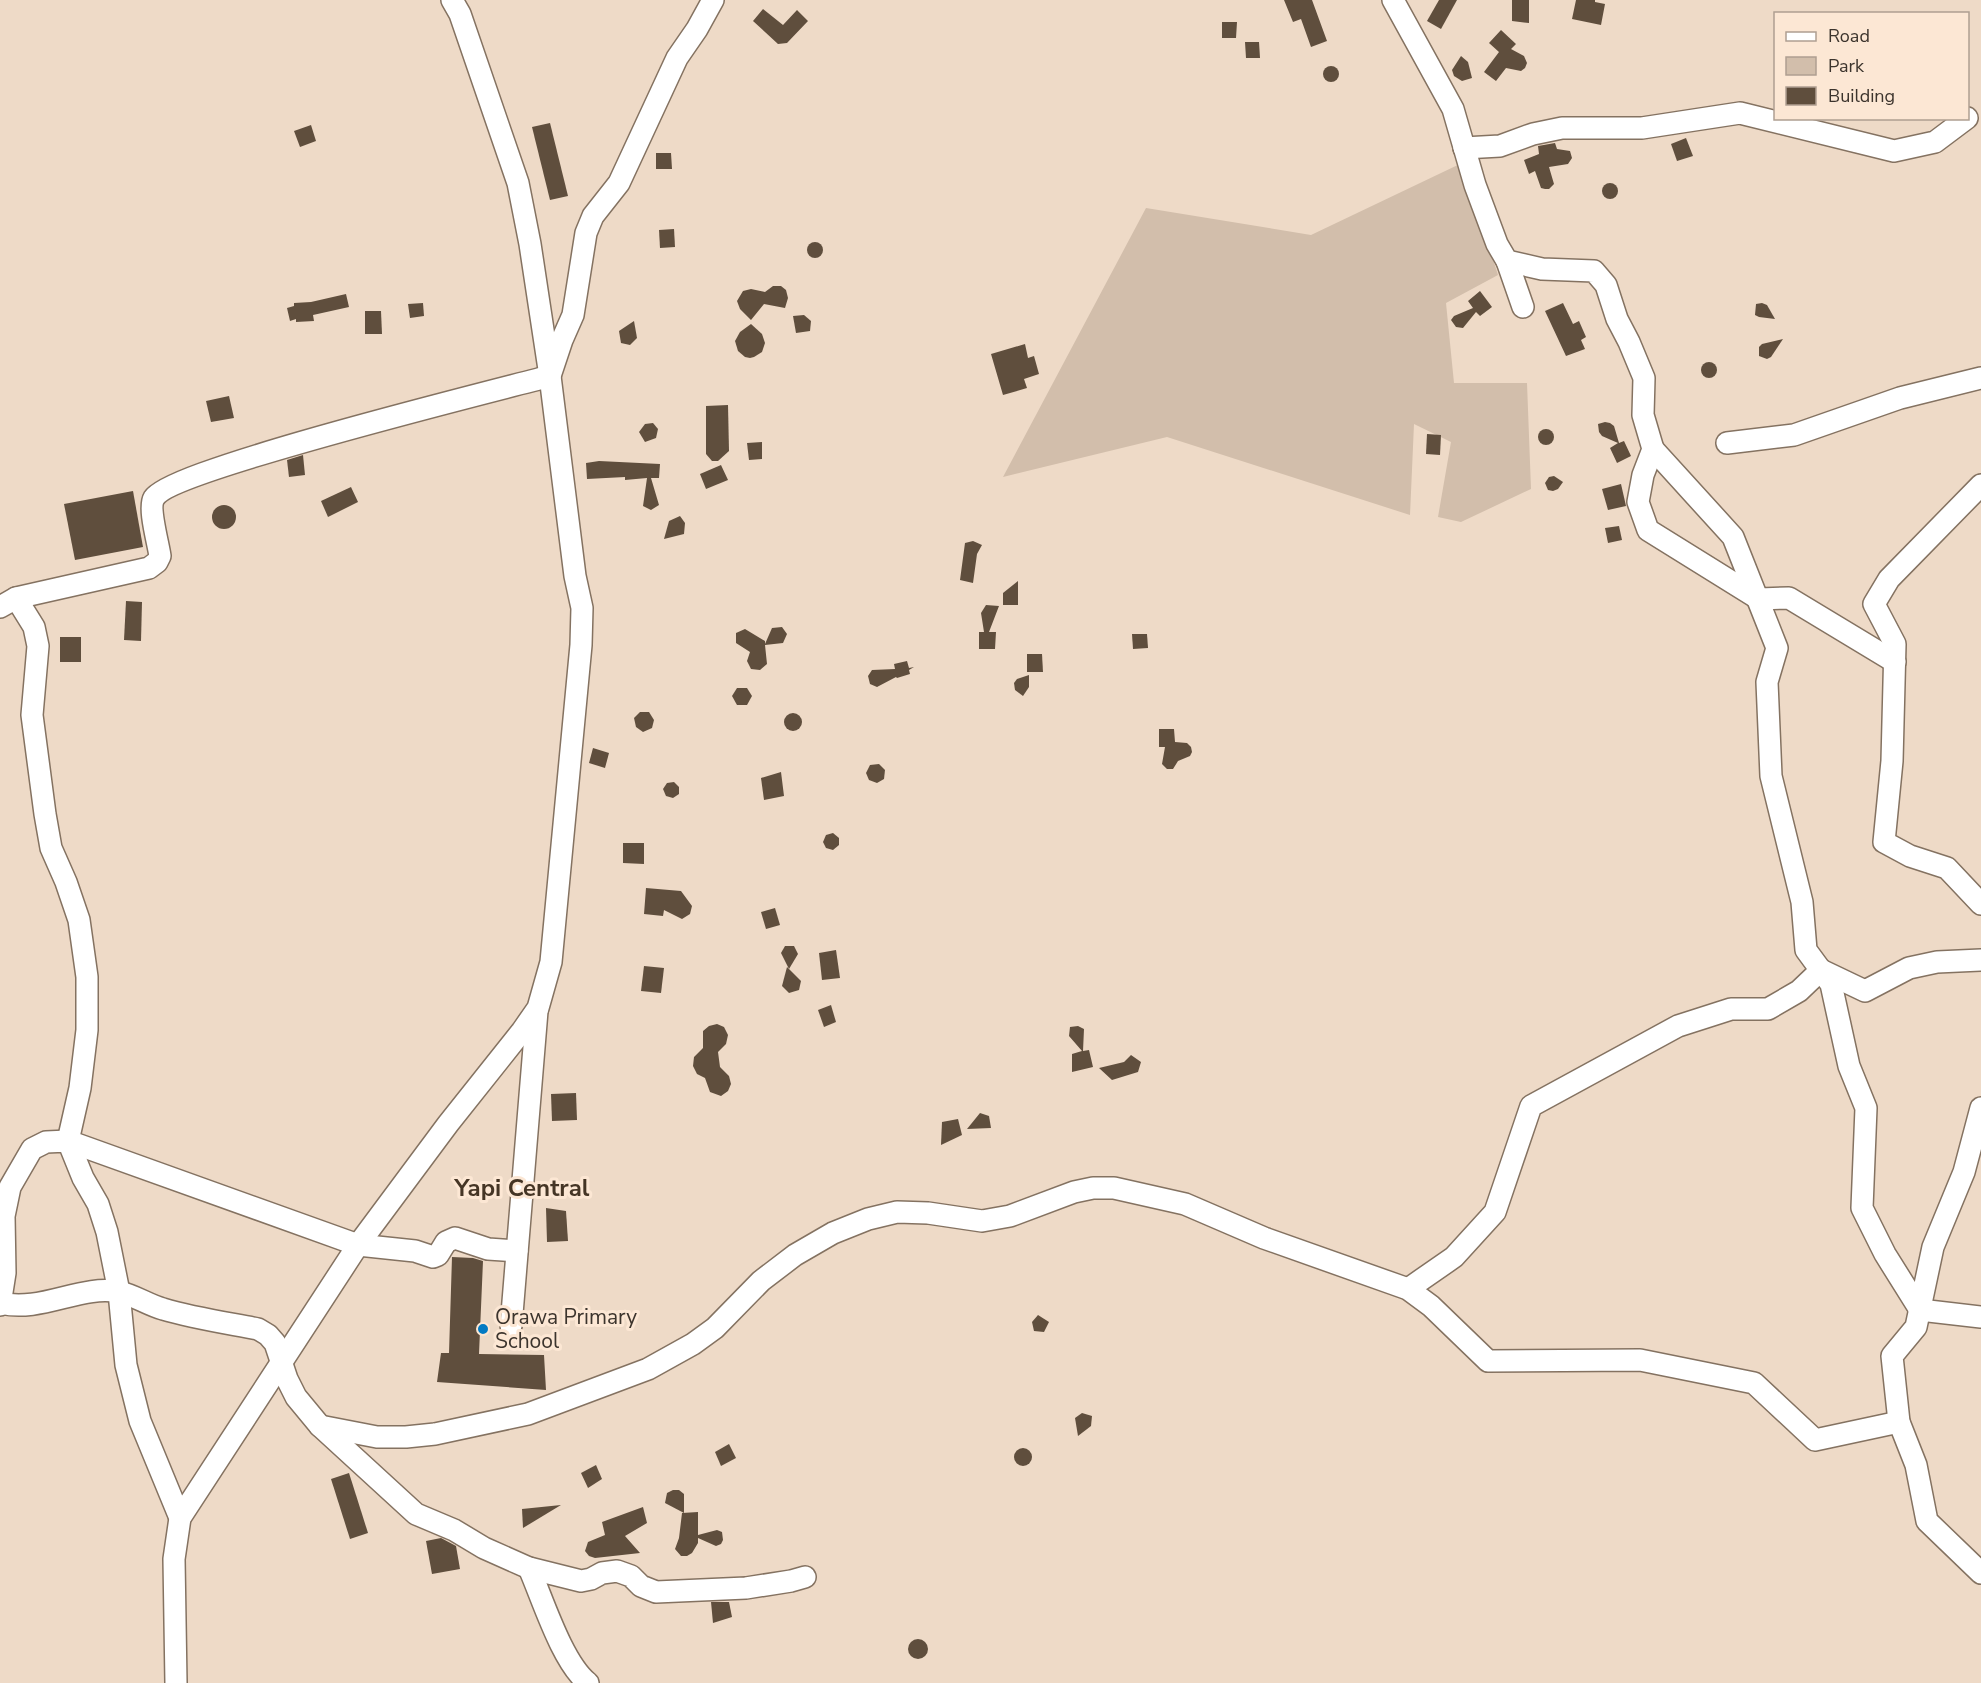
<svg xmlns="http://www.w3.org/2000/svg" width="1981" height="1683" viewBox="0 0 1981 1683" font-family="'Nunito Sans',sans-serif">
  <rect width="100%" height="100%" fill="#eedac7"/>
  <polygon fill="#d2beab" points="1462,163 1498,275 1446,303 1454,383 1527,383 1531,489 1461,522 1438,517 1451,442 1414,424 1410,515 1167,437 1003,477 1146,208 1311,235"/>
  <g fill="#5f4e3d">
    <polygon points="1284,0 1312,0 1327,41 1311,47 1301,19 1293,22"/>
    <polygon points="1439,0 1457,0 1441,29 1427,21"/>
    <polygon points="1512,0 1529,0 1529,23 1512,21"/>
    <polygon points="1576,0 1595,0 1595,2 1605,4 1601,25 1572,19"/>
    <polygon points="763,9 783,25 797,10 808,21 787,43 778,44 753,21"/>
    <polygon points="1222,22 1237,22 1236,38 1222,38"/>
    <polygon points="1501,30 1516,44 1511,49 1524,56 1527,63 1525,68 1521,71 1506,68 1496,81 1484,72 1499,52 1489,43"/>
    <polygon points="1245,42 1259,42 1260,58 1246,58"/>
    <polygon points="1461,56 1468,62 1472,78 1462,81 1454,76 1452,70"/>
    <circle cx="1331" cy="74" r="8"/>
    <polygon points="550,123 568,196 550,200 532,127"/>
    <polygon points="311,125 316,141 300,147 294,131"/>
    <polygon points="1686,138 1693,156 1677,161 1671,144"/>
    <polygon points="1555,143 1557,149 1570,151 1572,158 1568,164 1549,167 1554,184 1549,189 1545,189 1541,188 1535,171 1529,174 1524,160 1539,154 1538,146"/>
    <polygon points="656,153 671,153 672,169 656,169"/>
    <circle cx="1610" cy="191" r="8"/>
    <polygon points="674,229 675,247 660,248 659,230"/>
    <circle cx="815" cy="250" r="8"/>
    <polygon points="773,286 781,286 786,290 788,298 785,308 764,304 751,320 740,309 737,301 743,291 751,289 765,292"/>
    <polygon points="1480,291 1492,307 1480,316 1476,312 1463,328 1456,327 1451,320 1454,316 1473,308 1468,301"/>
    <polygon points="346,294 349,307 313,315 314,321 296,322 296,319 290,321 287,308 294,306 294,303 311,302"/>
    <polygon points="423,303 424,316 410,318 408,304"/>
    <polygon points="1563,303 1573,324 1579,321 1586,337 1581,340 1585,349 1566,356 1545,311"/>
    <polygon points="1762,303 1767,305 1775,319 1759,317 1755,315 1756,304"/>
    <polygon points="365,311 381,311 382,334 365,334"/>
    <polygon points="804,315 811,321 810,331 796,333 793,316"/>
    <polygon points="634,321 637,338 630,345 621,343 619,331"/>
    <polygon points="751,324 762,334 765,343 762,352 754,357 750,358 745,357 738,351 735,341 740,332"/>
    <polygon points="1783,339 1771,357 1767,359 1759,356 1759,347 1762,344"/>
    <polygon points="1025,344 1028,358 1034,356 1039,374 1024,379 1027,388 1003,395 991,354"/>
    <circle cx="1709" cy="370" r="8"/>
    <polygon points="229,396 234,418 211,422 206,401"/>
    <polygon points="728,405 729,451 718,461 712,461 706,454 706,406"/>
    <polygon points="1605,422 1610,423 1614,426 1619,443 1624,441 1631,456 1617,463 1610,448 1618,443 1602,436 1599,432 1598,424"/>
    <polygon points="653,423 658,429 656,438 645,442 639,432 645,424"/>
    <circle cx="1546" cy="437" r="8"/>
    <polygon points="1427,434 1441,435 1440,455 1426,454"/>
    <polygon points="762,442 762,459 749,460 747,443"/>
    <polygon points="303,455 305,475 289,477 287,460"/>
    <polygon points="599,461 660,464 659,478 651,478 659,505 651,510 643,506 647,478 625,480 625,477 587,479 586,463"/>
    <polygon points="721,465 728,480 706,489 700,474"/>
    <polygon points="1554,476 1563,482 1558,489 1553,491 1548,490 1545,483 1549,477"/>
    <polygon points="1621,484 1626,506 1608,510 1602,489"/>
    <polygon points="351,487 358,502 328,517 321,501"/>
    <polygon points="133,491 143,547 75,560 64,504"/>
    <circle cx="224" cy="517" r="12"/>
    <polygon points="680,516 685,523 684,534 664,539 669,521"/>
    <polygon points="1619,526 1622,540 1608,543 1605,528"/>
    <polygon points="973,541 982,545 977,554 973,583 960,580 965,543"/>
    <polygon points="1018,581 1018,605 1003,605 1003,593"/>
    <polygon points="126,601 142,602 141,641 124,640"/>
    <polygon points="986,605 999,606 989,632 996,632 995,649 979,649 979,632 984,632 981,613"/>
    <polygon points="782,627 787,634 783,643 765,645 767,664 760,670 751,669 747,661 750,652 736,643 736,633 745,629 765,641 765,644 772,628"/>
    <polygon points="1132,634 1147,634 1148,648 1133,649"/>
    <rect x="60" y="637" width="21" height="25"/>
    <polygon points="1027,654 1042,654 1043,672 1027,672"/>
    <polygon points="907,661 909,668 914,667 909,670 910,674 897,678 896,677 877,687 870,684 868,676 872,670 895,669 894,664"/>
    <polygon points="1029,675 1029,687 1023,696 1015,690 1014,683 1017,679"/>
    <polygon points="737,688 747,688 752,696 747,705 737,705 732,696"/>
    <polygon points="640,712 649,712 654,720 652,728 643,732 636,727 634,718"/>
    <circle cx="793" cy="722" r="9"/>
    <polygon points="1159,729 1174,729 1175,742 1187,743 1191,747 1192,752 1190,756 1178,761 1173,769 1167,769 1162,764 1165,747 1159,747"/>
    <polygon points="593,748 609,753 605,768 589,763"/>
    <polygon points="879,764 885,770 884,779 877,783 869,780 866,773 870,765"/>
    <polygon points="781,772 784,796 764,800 761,778"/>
    <polygon points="674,782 679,787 679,794 673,798 666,796 663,789 667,783"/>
    <polygon points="833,833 839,838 839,845 833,850 826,848 823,842 826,835"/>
    <polygon points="623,843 644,843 644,864 623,863"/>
    <polygon points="646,888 681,891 692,906 690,914 682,919 664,910 663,916 644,914"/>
    <polygon points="775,908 780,925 766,929 761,912"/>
    <polygon points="785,946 794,946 798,954 789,969 781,953"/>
    <polygon points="836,950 840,978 822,980 819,953"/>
    <polygon points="644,966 664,968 661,993 641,991"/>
    <polygon points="787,967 801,981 799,990 789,993 782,986"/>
    <polygon points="831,1005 836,1022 824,1027 818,1010"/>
    <polygon points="717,1024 724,1027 728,1035 726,1044 718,1052 720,1067 729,1076 731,1084 728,1091 721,1096 710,1092 705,1078 697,1074 693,1066 694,1057 703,1048 703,1031 709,1026"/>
    <polygon points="1078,1026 1084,1029 1083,1051 1089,1050 1093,1067 1072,1072 1072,1054 1082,1051 1069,1036 1070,1027"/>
    <polygon points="1131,1055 1141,1062 1138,1072 1112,1080 1099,1068 1124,1062"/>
    <polygon points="576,1093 577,1120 552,1121 551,1094"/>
    <polygon points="980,1113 989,1116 991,1128 967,1129"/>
    <polygon points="958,1119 962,1135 941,1145 942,1122"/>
    <polygon points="546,1208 566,1211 568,1241 547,1242"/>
    <polygon points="452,1257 473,1258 483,1261 479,1354 544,1355 546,1390 437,1382 441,1353 449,1353"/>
    <polygon points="1038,1315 1049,1322 1044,1332 1034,1331 1032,1322"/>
    <polygon points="1082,1413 1092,1416 1091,1426 1078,1436 1075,1418"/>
    <polygon points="729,1444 736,1458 721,1466 715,1452"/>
    <circle cx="1023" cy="1457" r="9"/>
    <polygon points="596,1465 602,1479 588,1488 581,1473"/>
    <polygon points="349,1473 368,1533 350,1539 331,1479"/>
    <polygon points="673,1490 679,1490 684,1494 684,1513 665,1503 667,1493"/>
    <polygon points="561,1505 523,1528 522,1509"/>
    <polygon points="643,1507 647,1523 625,1536 640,1553 595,1558 589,1556 585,1551 588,1542 605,1535 602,1522"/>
    <polygon points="698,1512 698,1535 717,1530 722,1532 723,1540 721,1544 716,1546 698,1538 698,1543 692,1553 687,1556 681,1556 675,1549 679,1538 682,1513"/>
    <polygon points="441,1538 456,1546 460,1569 432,1574 426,1541"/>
    <polygon points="711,1602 729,1602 732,1617 713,1623"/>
    <circle cx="918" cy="1649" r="10"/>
  </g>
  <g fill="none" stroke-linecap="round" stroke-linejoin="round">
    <defs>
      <g id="minor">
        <polyline points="1393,0 1453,109 1475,185 1497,244 1507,261 1542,269 1594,271 1606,285 1617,319 1629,342 1644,378 1643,415 1653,449 1643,475 1638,502 1648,530 1759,599 1789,598 1895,662"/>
        <polyline points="1464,148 1500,146 1533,134 1562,128 1642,128 1740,113 1894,151 1935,142 1967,118"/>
        <polyline points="1507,261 1523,307"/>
        <polyline points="1727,443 1794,435 1900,398 1981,378"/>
        <polyline points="1653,449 1733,537 1777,648 1767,682 1771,776 1802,902 1806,950 1831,984 1849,1066 1866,1108 1862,1208 1885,1254 1920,1310 1981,1317"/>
        <polyline points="1981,485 1889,579 1874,604 1895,644 1892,761 1884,842 1910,856 1947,868 1981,904"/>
        <polyline points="16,598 34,627 38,646 32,715 45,814 51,848 66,882 79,920 87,977 87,1030 80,1088 68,1141 358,1245 415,1251 433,1257 438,1255 446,1242 455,1238 488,1249 517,1251"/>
        <path d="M 0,607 L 16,598 L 149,568 L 157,562 L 160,556 C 158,542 148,508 154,498 C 171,470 498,390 550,376 L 562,340 L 573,315 L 586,233 L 593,216 L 619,183 L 677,58 L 697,29 L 713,0"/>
        <polyline points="1981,1108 1964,1172 1933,1247 1916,1327 1892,1356 1899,1422 1916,1465 1927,1521 1981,1573"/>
        <polyline points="1408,1289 1454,1257 1495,1212 1531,1106 1678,1026 1731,1009 1768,1009 1799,991 1821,970 1865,991 1909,968 1937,962 1981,960"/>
        <path d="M 0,1303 C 41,1313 82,1284 119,1292 C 134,1295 148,1305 163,1309 C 193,1318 227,1323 258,1329 L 268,1335 L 275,1343 L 287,1379 L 296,1397 L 320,1426 L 416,1514 L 454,1530 L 484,1548 L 529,1568 L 581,1581 L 591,1579 L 602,1573 L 617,1571 L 631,1576 L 641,1586 L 656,1592 L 746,1588 L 791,1581 L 805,1577"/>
        <polyline points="0,1305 5,1273 4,1216 10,1187 32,1149 46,1142 68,1141 83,1178 98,1204 107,1232 119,1292 126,1365 140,1421 180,1518"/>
        <polyline points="511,1326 537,1011"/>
        <polyline points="320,1426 377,1437 406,1437 435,1434 528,1414 648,1369 693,1344 715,1328 761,1281 795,1255 833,1233 868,1219 897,1212 928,1213 982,1221 1010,1216 1074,1192 1093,1188 1114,1188 1185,1204 1264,1238 1408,1289 1431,1306 1488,1361 1640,1360 1754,1383 1815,1440 1899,1422"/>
        <path d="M 529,1568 C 543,1600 562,1662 588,1683"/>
        <polyline points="176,1683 174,1559 180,1518 358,1245 448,1124 522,1031 538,1008 551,962 581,645 582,608 575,576 550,376 530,244 518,183 460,14 452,0"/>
      </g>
    </defs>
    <use href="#minor" stroke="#847261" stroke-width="24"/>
    <use href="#minor" stroke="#fff" stroke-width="21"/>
  </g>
  <circle fill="#027ac3" stroke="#fce7d4" stroke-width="2" cx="483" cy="1329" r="6"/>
  <g text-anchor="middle" stroke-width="6" stroke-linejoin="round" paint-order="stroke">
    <g font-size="21" fill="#3c342d" stroke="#fce7d4" text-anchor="start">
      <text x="495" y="1324">Orawa Primary<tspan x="495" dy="24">School</tspan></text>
    </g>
    <g font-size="24" font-weight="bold" fill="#453525" stroke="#fce7d4">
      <text x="522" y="1196">Yapi Central</text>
    </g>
  </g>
  <rect x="1774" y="12" width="195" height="108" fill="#fce7d4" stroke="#af9f91" stroke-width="1.5"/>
  <rect x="1786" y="32" width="30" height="9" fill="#ffffff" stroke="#af9f91" stroke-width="1.5"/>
  <text x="1828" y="42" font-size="18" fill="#3c342d">Road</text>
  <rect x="1786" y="57" width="30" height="18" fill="#d2beab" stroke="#af9f91" stroke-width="1.5"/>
  <text x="1828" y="72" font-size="18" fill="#3c342d">Park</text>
  <rect x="1786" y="87" width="30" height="18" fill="#5f4e3d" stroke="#af9f91" stroke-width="1.5"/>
  <text x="1828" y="102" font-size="18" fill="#3c342d">Building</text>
</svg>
